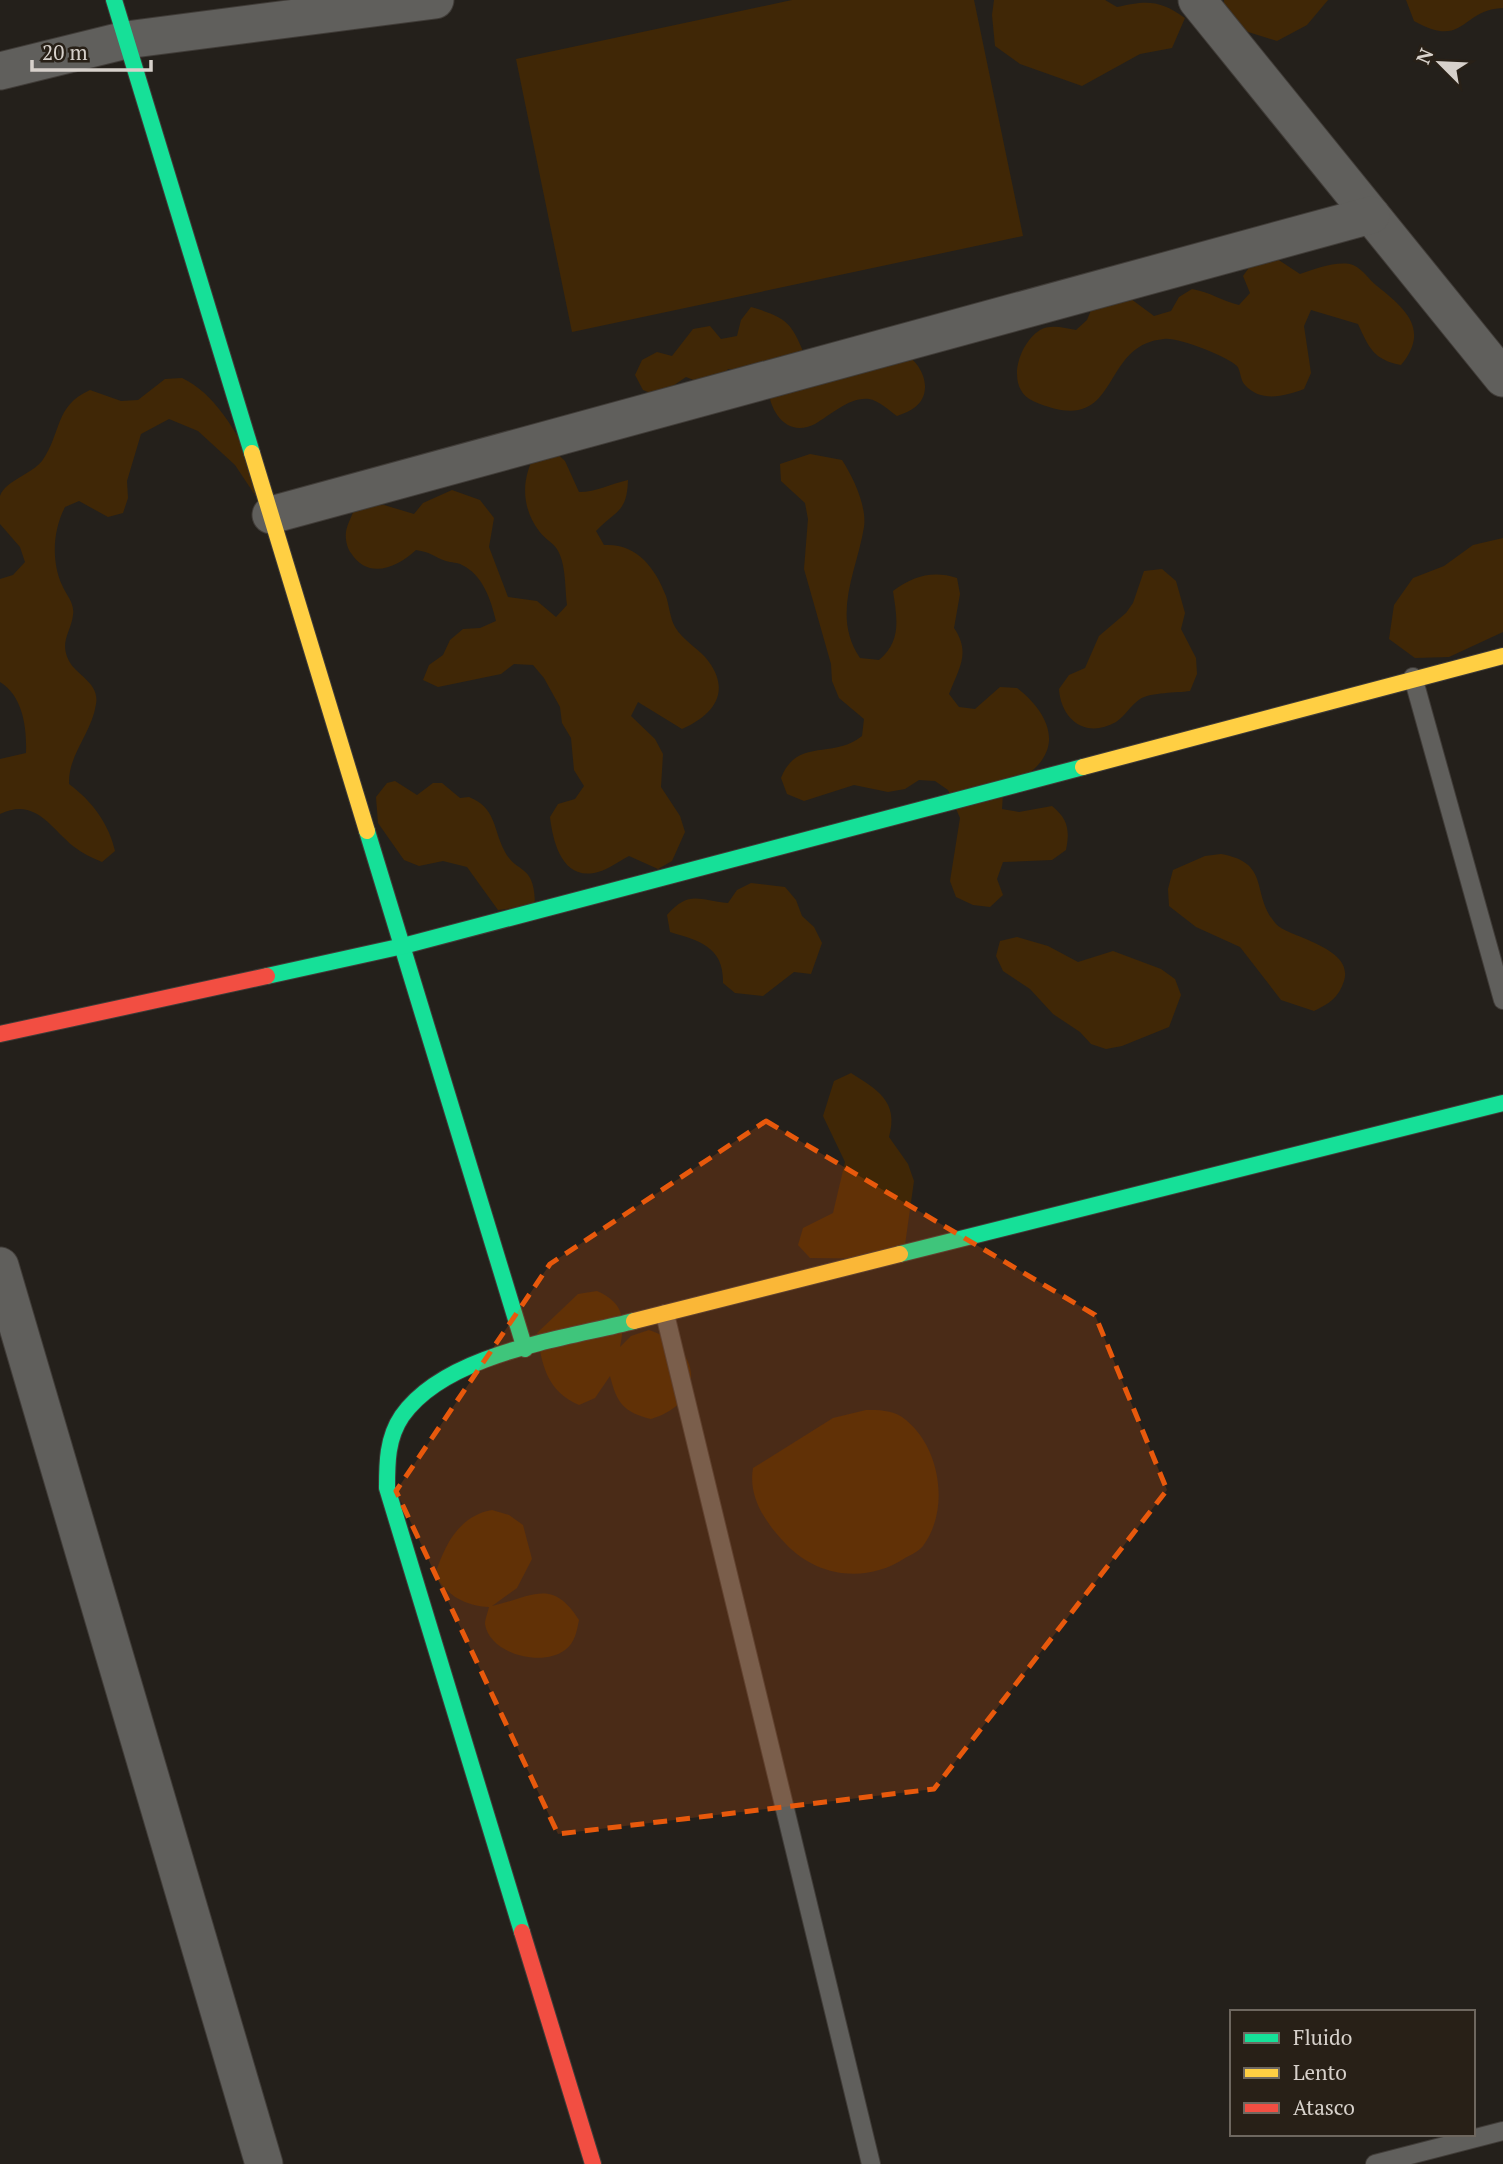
<svg xmlns="http://www.w3.org/2000/svg" width="1503" height="2164" viewBox="0 0 1503 2164" font-family="'PT Serif',serif">
  <rect width="100%" height="100%" fill="#24201b"/>
  <g fill="#402706">
    <polygon points="792,0 974,0 1023,236 572,332 516,59"/>
    <path d="M 994,0 L 1105,0 L 1117,7 C 1147,0 1160,0 1185,18 L 1172,48 L 1140,54 L 1082,86 L 1020,64 L 995,46 L 992,15 Z"/>
    <polygon points="1224,0 1328,0 1307,25 1277,41 1245,31 1224,6"/>
    <path d="M 1406,0 L 1503,0 L 1503,8 C 1461,9 1465,50 1414,21 Z"/>
    <path d="M 1271,255 L 1300,274 C 1314,269 1339,260 1353,265 C 1364,270 1368,279 1377,286 C 1406,309 1430,330 1401,365 C 1374,360 1369,348 1358,324 L 1311,310 L 1304,326 L 1311,373 L 1304,389 C 1285,396 1261,403 1245,385 C 1240,380 1241,371 1237,366 C 1228,357 1178,337 1164,339 C 1096,345 1124,441 1033,401 C 1005,388 1018,344 1040,330 C 1050,324 1065,328 1076,330 L 1087,320 L 1094,303 L 1127,296 L 1154,316 L 1171,311 L 1179,297 L 1192,289 C 1210,292 1222,301 1239,305 L 1250,293 L 1243,276 L 1253,262 Z"/>
    <path d="M 751,307 C 788,318 791,322 806,358 C 824,357 890,350 903,354 C 916,358 926,376 925,388 C 924,405 911,411 897,416 C 890,411 878,400 869,399 C 849,397 831,415 815,424 C 787,438 770,412 768,388 L 743,369 L 728,369 L 717,382 L 701,383 L 686,377 L 658,396 L 643,390 L 635,375 L 642,360 L 657,352 L 672,356 L 693,329 L 710,326 L 721,339 L 737,336 L 741,320 Z"/>
    <path d="M 182,378 C 235,402 266,497 291,549 L 235,465 L 198,431 L 169,419 L 141,434 L 127,481 L 128,498 L 123,513 L 108,517 L 79,501 L 65,507 C 53,530 51,561 62,585 C 66,595 75,603 73,615 C 71,632 59,642 69,661 C 76,675 100,683 96,704 C 92,733 68,754 69,784 C 92,801 109,824 115,851 L 102,862 C 92,858 82,853 73,846 C 50,827 35,797 0,814 L 0,759 L 26,753 C 27,728 23,696 0,682 L 0,579 L 13,575 L 25,562 L 20,547 L 0,524 C 0,515 0,504 0,496 C 5,481 32,474 42,461 C 62,433 54,406 90,390 L 121,401 L 138,400 L 165,379 Z"/>
    <path d="M 553,450 L 565,461 L 579,492 C 597,492 610,484 628,480 C 627,513 616,510 596,531 L 604,545 C 636,543 655,567 666,596 C 669,605 670,618 675,627 C 683,641 700,649 709,662 C 732,694 711,716 682,729 L 638,702 L 631,716 L 655,739 L 663,754 L 661,787 L 680,816 L 685,832 L 672,861 L 658,869 L 629,856 C 619,861 609,869 598,872 C 563,882 553,843 550,817 L 558,804 L 575,799 L 584,786 L 574,770 L 571,738 L 562,723 L 560,707 L 544,678 L 533,665 L 514,664 L 501,674 L 438,687 L 423,680 L 429,665 L 443,655 L 450,640 L 463,629 L 480,628 L 496,621 C 491,600 483,575 462,565 C 458,562 451,563 446,561 C 434,557 431,552 416,550 C 397,568 368,580 351,553 C 347,548 345,538 346,532 C 347,524 353,515 355,506 L 384,505 L 414,514 L 423,503 L 452,490 L 480,500 L 494,518 L 489,547 L 508,597 L 537,601 L 556,617 L 567,605 C 565,590 566,570 560,555 C 556,543 545,540 539,531 C 521,507 521,478 536,453 Z"/>
    <path d="M 810,454 L 842,460 C 853,477 867,506 864,527 C 857,571 831,615 860,658 L 879,660 C 902,641 897,618 893,591 C 913,576 933,570 957,578 L 960,594 L 954,628 C 971,653 959,668 949,694 L 959,707 L 975,709 L 1000,687 L 1017,688 C 1038,704 1061,733 1042,760 C 1034,772 1015,783 1003,793 L 1002,809 L 1019,812 L 1052,806 C 1068,819 1070,830 1066,850 L 1052,860 L 1003,862 L 997,879 L 1003,895 L 990,907 L 973,905 L 956,897 L 950,881 L 960,818 L 948,790 L 935,781 L 919,780 L 905,789 L 888,792 L 854,785 L 804,801 L 787,794 L 781,778 C 797,737 832,760 862,736 L 864,719 L 839,698 L 832,681 L 831,664 L 804,569 L 808,519 L 805,503 L 781,481 L 780,464 Z"/>
    <polygon points="1503,538 1503,632 1449,657 1415,658 1389,639 1394,605 1413,578 1444,566 1473,545"/>
    <path d="M 1162,569 L 1176,581 L 1185,613 L 1181,629 L 1196,658 L 1197,674 L 1190,691 C 1176,693 1152,692 1140,699 C 1131,705 1125,716 1116,722 C 1086,739 1061,720 1059,689 L 1069,675 L 1085,668 L 1099,636 L 1126,613 L 1133,603 L 1144,571 Z"/>
    <path d="M 395,781 L 417,795 L 433,783 L 442,783 L 460,798 L 469,797 C 496,808 493,828 504,850 C 516,875 535,862 535,905 L 498,910 L 467,867 L 443,861 L 419,866 L 404,860 L 378,823 L 376,797 L 387,783 Z"/>
    <path d="M 1221,854 C 1272,863 1250,894 1276,924 C 1287,937 1355,947 1344,981 C 1339,997 1329,1004 1314,1011 L 1281,1000 L 1240,947 L 1196,927 L 1169,906 L 1168,889 L 1173,870 L 1205,856 Z"/>
    <path d="M 751,883 L 785,887 L 796,900 L 802,916 L 814,927 L 822,943 L 811,974 L 794,972 L 763,996 L 735,993 L 723,983 C 724,947 700,941 670,932 L 667,915 C 689,890 698,900 728,903 L 737,890 Z"/>
    <polygon points="1017,937 1048,946 1078,962 1113,951 1161,969 1175,979 1181,995 1169,1027 1122,1046 1106,1049 1091,1044 1080,1032 1053,1014 1030,989 1003,971 996,956 1000,941"/>
    <path d="M 851,1073 C 878,1090 899,1102 889,1137 L 908,1164 L 914,1181 L 903,1259 L 810,1258 L 798,1245 L 803,1228 L 833,1213 L 845,1162 L 823,1116 L 834,1081 Z"/>
    <path d="M 597,1291 C 624,1303 626,1320 620,1347 L 631,1336 L 649,1330 C 702,1348 708,1402 651,1419 C 623,1412 617,1403 610,1376 L 595,1398 L 579,1405 C 547,1391 542,1366 537,1333 L 578,1294 Z"/>
    <path d="M 866,1410 C 878,1410 892,1410 902,1417 C 940,1444 951,1508 923,1546 C 919,1551 911,1555 905,1558 C 866,1584 816,1577 785,1543 C 765,1522 748,1497 753,1468 L 833,1418 Z"/>
    <path d="M 492,1510 L 509,1515 L 523,1525 L 532,1559 L 517,1588 L 492,1606 C 532,1597 552,1577 579,1620 C 577,1630 575,1643 565,1650 C 543,1667 490,1655 485,1624 C 485,1619 488,1612 489,1607 C 466,1606 447,1596 435,1575 C 445,1544 459,1516 492,1510 Z"/>
  </g>
  <g fill="none" stroke-linecap="round" stroke-linejoin="round">
    <defs>
      <g id="lane">
        <polyline points="1413,677 1503,1000"/>
        <polyline points="665,1314 871,2164"/>
        <polyline points="1375,2164 1503,2131"/>
      </g>
      <g id="street">
        <polyline points="1197,0 1503,378"/>
        <polyline points="0,71 126,40 435,0"/>
        <polyline points="271,515 1371,215"/>
        <polyline points="0,1266 264,2164"/>
      </g>
      <g id="fast">
        <polyline points="114,0 252,453"/>
        <polyline points="367,831 525,1349"/>
        <polyline points="267,976 403,946 1083,767"/>
        <polyline points="900,1254 1503,1103"/>
        <path d="M 522,1932 L 387,1488 C 387,1463 387,1438 402,1416 C 446,1353 564,1339 634,1321"/>
      </g>
      <g id="slow">
        <polyline points="252,453 367,831"/>
        <polyline points="1083,767 1503,656"/>
        <polyline points="634,1321 900,1254"/>
      </g>
      <g id="jam">
        <polyline points="0,1034 267,976"/>
        <polyline points="522,1932 593,2164"/>
      </g>
    </defs>
    <use href="#lane" stroke="#403c38" stroke-width="20"/>
    <use href="#street" stroke="#403c38" stroke-width="39"/>
    <use href="#fast" stroke="#403c38" stroke-width="18"/>
    <use href="#slow" stroke="#403c38" stroke-width="18"/>
    <use href="#jam" stroke="#403c38" stroke-width="18"/>
    <use href="#lane" stroke="#605f5c" stroke-width="18"/>
    <use href="#street" stroke="#605f5c" stroke-width="37"/>
    <use href="#fast" stroke="#16e098" stroke-width="16"/>
    <use href="#slow" stroke="#ffcf43" stroke-width="16"/>
    <use href="#jam" stroke="#f24e42" stroke-width="16"/>
  </g>
  <path fill="#e8590c" fill-opacity="0.2" stroke="#e8590c" stroke-width="5" stroke-dasharray="14 9" stroke-linejoin="round" d="M 766,1121 L 1095,1315 L 1167,1490 L 934,1789 L 558,1834 L 396,1491 L 550,1264 Z"/>
  <rect x="1230" y="2010" width="245" height="126" fill="#282017" stroke="#6e675f" stroke-width="2"/>
  <rect x="1244" y="2033" width="35" height="10" fill="#16e098" stroke="#6e675f" stroke-width="2"/>
  <text x="1293" y="2045" font-size="21" fill="#d7d1cb">Fluido</text>
  <rect x="1244" y="2068" width="35" height="10" fill="#ffcf43" stroke="#6e675f" stroke-width="2"/>
  <text x="1293" y="2080" font-size="21" fill="#d7d1cb">Lento</text>
  <rect x="1244" y="2103" width="35" height="10" fill="#f24e42" stroke="#6e675f" stroke-width="2"/>
  <text x="1293" y="2115" font-size="21" fill="#d7d1cb">Atasco</text>
  <g transform="translate(1440 63) rotate(294)" stroke="#282017" stroke-width="5" paint-order="stroke">
  <path d="M0-5L12 26L0 18L-12 26Z" fill="#d7d1cb"/>
  <text y="-10" font-size="19" font-weight="bold" text-anchor="middle" fill="#d7d1cb">N</text>
  </g>
  <path d="M32 60v10h119v-10" fill="none" stroke="#d7d1cb" stroke-width="3.5"/>
  <text x="42" y="60" font-size="21" fill="#d7d1cb" stroke="#282017" stroke-width="5" paint-order="stroke">20 m</text>
</svg>
